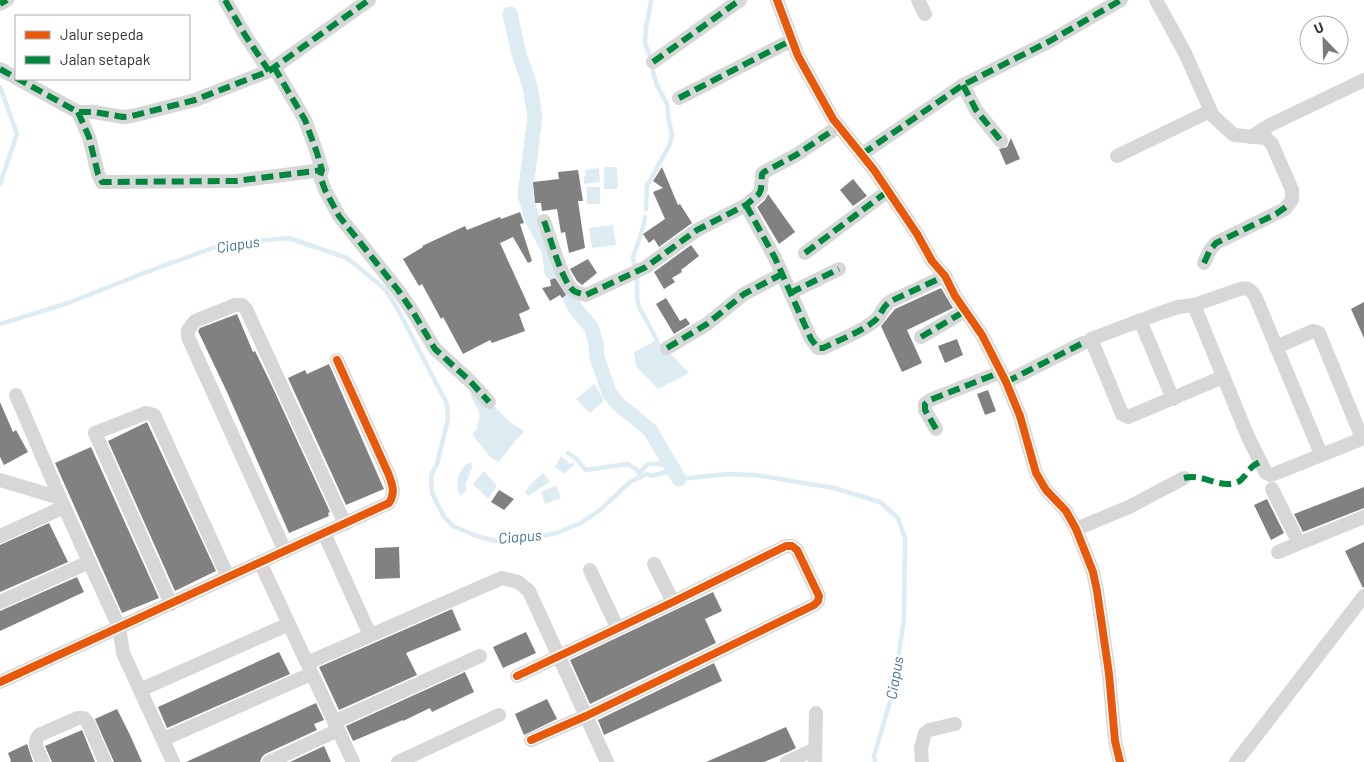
<svg xmlns="http://www.w3.org/2000/svg" width="1364" height="762" viewBox="0 0 1364 762" font-family="Barlow,sans-serif">
  <rect width="100%" height="100%" fill="#fff"/>
  <g fill="#ddebf3">
    <polygon points="604,167 615,167 617,169 618,187 616,189 604,189"/>
    <polygon points="599,168 600,182 584,184 584,176 586,175 585,170"/>
    <rect x="587" y="187" width="13" height="17"/>
    <polygon points="613,225 616,245 592,248 589,228"/>
    <polygon points="657,340 689,373 658,389 636,366 634,352"/>
    <polygon points="594,384 604,400 590,413 576,399"/>
    <path d="M 472,393 L 490,402 L 511,423 L 524,431 L 498,462 L 491,458 L 472,434 L 478,428 L 477,426 C 484,409 475,408 470,394 Z"/>
    <polygon points="561,456 570,464 573,462 575,464 564,474 555,467"/>
    <path d="M 471,462 L 472,467 L 465,485 L 467,490 L 460,496 C 454,485 459,466 471,462 Z"/>
    <polygon points="484,471 497,486 488,499 473,484"/>
    <polygon points="543,473 550,482 528,496 525,492 532,483"/>
    <polygon points="556,486 561,498 545,504 541,492"/>
  </g>
  <g fill="none" stroke-linecap="round" stroke-linejoin="round">
    <g stroke="#ddebf3" stroke-width="4.5">
      <polyline points="0,87 17,134 0,184"/>
      <polyline points="646,209 647,186 670,144 672,134 669,121 667,104 657,85 653,72 653,62 645,44 646,28 651,0"/>
      <polyline points="635,269 633,257 643,228 645,217"/>
      <polyline points="637,278 637,297 639,307 657,340"/>
      <polyline points="0,324 68,303 152,270 224,244 289,238 347,258 385,289 396,306 447,404 448,419 437,464 431,476 432,493 444,517 453,526 477,536 496,541 533,538 556,533 581,523 600,510 630,482 647,474 652,476 666,472 679,479 728,474 756,475 834,488 880,502 898,518 905,538 904,619 894,688 874,756 875,762"/>
      <polyline points="568,453 577,459 585,470 628,464 637,470 641,477"/>
      <polyline points="639,473 648,464 662,464 672,467"/>
    </g>
    <polyline stroke="#ddebf3" stroke-width="15" points="510,14 519,54 530,86 535,117 525,195 533,221 549,250 552,272 562,278 575,308 591,327 596,343 597,357 609,392 617,403 650,430 679,479"/>
  </g>
  <g fill="#818181">
    <polygon points="1011,138 1020,159 1006,165 999,149 1007,147"/>
    <polygon points="662,167 678,205 680,204 692,223 659,247 654,239 649,243 643,234 665,219 653,192 663,188 653,181"/>
    <polygon points="578,170 583,201 578,201 585,248 569,253 565,232 561,233 557,209 542,211 541,203 535,203 533,182 559,179 558,172"/>
    <polygon points="853,179 867,196 853,206 840,190"/>
    <polygon points="768,194 795,232 779,244 757,207 765,200"/>
    <polygon points="520,212 524,223 520,224 532,261 528,263 513,237 500,243 530,309 519,314 525,331 492,343 490,340 463,354 443,317 441,319 422,284 419,286 403,259 423,247 422,246 465,226 467,230 500,217 501,219"/>
    <polygon points="691,245 699,256 681,270 682,272 672,278 675,282 664,289 654,272"/>
    <polygon points="588,259 597,273 582,285 577,281 570,269"/>
    <polygon points="555,278 566,295 562,298 560,295 550,301 542,288 551,286 550,280"/>
    <polygon points="941,288 953,308 907,330 922,363 902,372 881,326 895,309"/>
    <polygon points="666,298 680,321 686,318 690,324 674,334 656,304"/>
    <polygon points="1364,302 1364,338 1351,309"/>
    <polygon points="237,314 253,352 255,351 272,386 330,512 328,513 329,516 289,533 227,392 198,331 200,328"/>
    <polygon points="957,339 963,355 945,363 938,346"/>
    <polygon points="329,364 384,489 346,505 288,378 305,370 307,374"/>
    <polygon points="988,390 996,411 985,415 977,394"/>
    <polygon points="0,402 13,432 16,430 28,452 4,465 0,457"/>
    <polygon points="147,422 216,571 175,591 108,441"/>
    <polygon points="91,447 159,598 122,613 55,463"/>
    <polygon points="1364,487 1364,508 1303,532 1294,514"/>
    <polygon points="499,490 514,499 504,510 491,502"/>
    <polygon points="1267,499 1284,533 1271,540 1254,505"/>
    <polygon points="49,523 68,562 0,592 0,545"/>
    <polygon points="1364,542 1364,587 1363,588 1345,551"/>
    <polygon points="399,547 400,578 375,579 375,548"/>
    <polygon points="77,577 84,592 0,631 0,611"/>
    <polygon points="713,592 722,611 705,619 716,643 590,704 570,660"/>
    <polygon points="452,609 461,630 406,653 417,675 339,710 319,667"/>
    <polygon points="526,632 536,653 503,668 493,647"/>
    <polygon points="279,652 290,674 167,728 158,707"/>
    <polygon points="714,663 722,681 604,735 598,720"/>
    <polygon points="465,672 474,692 432,712 430,708 403,721 403,720 353,741 346,726"/>
    <polygon points="547,699 557,719 524,735 515,714"/>
    <polygon points="316,703 324,720 314,724 317,730 265,754 262,757 260,762 186,762"/>
    <polygon points="117,709 130,735 142,762 114,762 95,719"/>
    <polygon points="786,727 796,748 788,752 764,762 706,762"/>
    <polygon points="82,730 95,762 52,762 45,746"/>
    <polygon points="27,744 33,762 10,762 11,761 8,753"/>
    <polygon points="324,746 331,762 290,762"/>
  </g>
  <g fill="none" stroke-linecap="round" stroke-linejoin="round">
    <g stroke="#d7d7d7" stroke-width="14">
      <polyline points="225,0 245,35 269,71"/>
      <polyline points="777,0 798,56 833,119 874,170 917,234 932,261 945,276 955,296 982,335 1006,382 1020,416 1036,473 1046,490 1066,511 1076,529 1093,572 1097,591 1109,674 1115,741 1120,762"/>
      <polyline points="918,0 925,14"/>
      <polyline points="1156,0 1185,53 1213,116 1234,135 1266,138 1272,144 1292,190 1292,200 1285,209 1216,243 1210,250 1204,263"/>
      <polyline points="0,4 7,0"/>
      <polyline points="653,62 740,0"/>
      <polyline points="274,67 305,120 317,153 322,170 320,176 325,190 339,216 398,290 413,312 435,349 470,381 489,402"/>
      <polyline points="0,69 78,112 94,112 123,117 132,116 195,100 269,71 369,0"/>
      <polyline points="963,85 976,110 1001,141"/>
      <polyline points="679,98 792,40"/>
      <polyline points="78,112 89,137 98,174 102,182 236,181 322,170"/>
      <polyline points="1251,137 1270,125 1364,80"/>
      <polyline points="862,154 963,85 1050,41 1121,0"/>
      <polyline points="1117,156 1210,111"/>
      <path d="M 746,205 L 775,258 L 811,339 L 818,348 L 823,348 C 839,340 859,333 873,322 C 882,316 881,307 891,301 L 945,276"/>
      <path d="M 544,221 C 550,236 562,283 574,291 C 577,293 583,294 586,295 L 646,267 L 697,230 L 746,205 L 759,194 L 761,189 L 762,174 L 764,172 L 796,155 L 838,127"/>
      <polyline points="805,253 888,191"/>
      <polyline points="790,293 839,269"/>
      <polyline points="1194,305 1248,437 1266,473 1271,475 1279,472 1364,438"/>
      <polyline points="1140,320 1173,399"/>
      <polyline points="921,337 965,311"/>
      <polyline points="1276,347 1313,331 1319,333 1362,438"/>
      <polyline points="667,348 707,324 744,294 782,274"/>
      <path d="M 1223,377 L 1128,417 L 1122,414 L 1091,339 L 1163,312 L 1178,307 L 1194,305 L 1240,289 C 1249,287 1251,290 1256,298 L 1321,454"/>
      <polyline points="1006,382 1083,343"/>
      <polyline points="16,395 60,498 119,627 123,653 173,762"/>
      <polyline points="936,429 925,410 925,404 930,400 1001,372"/>
      <polyline points="0,480 60,498"/>
      <polyline points="1272,489 1299,543"/>
      <polyline points="1076,529 1129,507 1184,478"/>
      <polyline points="324,533 370,635"/>
      <polyline points="0,536 64,507"/>
      <polyline points="285,551 188,337 188,330 195,321 235,305 242,305 246,309 345,524"/>
      <polyline points="1278,552 1364,517"/>
      <polyline points="260,562 353,762"/>
      <polyline points="654,564 673,602"/>
      <polyline points="590,570 617,627"/>
      <polyline points="0,602 89,562"/>
      <polyline points="171,604 95,433 146,413 154,415 228,577"/>
      <polyline points="307,663 502,578 518,582 529,591 607,762"/>
      <polyline points="517,676 673,602 786,546 792,546 797,550 819,596 818,601 814,605 586,716 531,740"/>
      <path d="M 0,682 L 389,503 C 396,493 392,483 388,473 L 337,360"/>
      <polyline points="140,690 289,624"/>
      <polyline points="334,722 480,656"/>
      <polyline points="164,739 311,674"/>
      <path d="M 43,762 C 39,753 32,744 39,735 L 78,718 L 84,718 L 88,723 L 105,762"/>
      <polyline points="269,762 338,730"/>
      <polyline points="398,762 499,715"/>
      <polyline points="787,762 815,749"/>
      <polyline points="815,762 816,713"/>
      <polyline points="922,762 921,748 925,733 929,730 955,724"/>
      <polyline points="1236,762 1364,596"/>
    </g>
    <g stroke="#00873e" stroke-width="6" stroke-dasharray="12 6" stroke-linecap="butt">
      <polyline points="225,0 245,35 269,71"/>
      <polyline points="0,4 7,0"/>
      <polyline points="653,62 740,0"/>
      <polyline points="274,67 305,120 317,153 322,170 320,176 325,190 339,216 398,290 413,312 435,349 470,381 489,402"/>
      <polyline points="0,69 78,112 94,112 123,117 132,116 195,100 269,71 369,0"/>
      <polyline points="963,85 976,110 1001,141"/>
      <polyline points="679,98 792,40"/>
      <polyline points="78,112 89,137 98,174 102,182 236,181 322,170"/>
      <polyline points="862,154 963,85 1050,41 1121,0"/>
      <path d="M 746,205 L 775,258 L 811,339 L 818,348 L 823,348 C 839,340 859,333 873,322 C 882,316 881,307 891,301 L 945,276"/>
      <path d="M 544,221 C 550,236 562,283 574,291 C 577,293 583,294 586,295 L 646,267 L 697,230 L 746,205 L 759,194 L 761,189 L 762,174 L 764,172 L 796,155 L 838,127"/>
      <polyline points="805,253 888,191"/>
      <polyline points="1204,263 1210,250 1216,243 1276,214 1290,204"/>
      <polyline points="790,293 839,269"/>
      <polyline points="921,337 965,311"/>
      <polyline points="667,348 707,324 744,294 782,274"/>
      <polyline points="1006,382 1083,343"/>
      <polyline points="936,429 925,410 925,404 930,400 1001,372"/>
      <path d="M 1184,478 C 1202,473 1218,488 1235,483 C 1243,481 1245,474 1250,469 C 1252,466 1256,464 1260,462"/>
    </g>
    <defs>
      <g id="cycleway">
        <polyline points="777,0 798,56 833,119 874,170 917,234 932,261 945,276 955,296 982,335 1006,382 1020,416 1036,473 1046,490 1066,511 1076,529 1093,572 1097,591 1109,674 1115,741 1120,762"/>
        <polyline points="517,676 673,602 786,546 792,546 797,550 819,596 818,601 814,605 586,716 531,740"/>
        <path d="M 0,682 L 389,503 C 396,493 392,483 388,473 L 337,360"/>
      </g>
    </defs>
    <use href="#cycleway" stroke="#fff" stroke-width="11"/>
    <use href="#cycleway" stroke="#e8590c" stroke-width="8"/>
  </g>
  <g text-anchor="middle" stroke-width="5" stroke-linejoin="round" paint-order="stroke">
    <g font-size="15" font-style="italic" fill="#3f7597" stroke="#fff">
      <text transform="translate(238 245) rotate(-9)" y="5">Ciapus</text>
      <text transform="translate(520 537) rotate(-5)" y="5">Ciapus</text>
      <text transform="translate(895 678) rotate(-80)" y="5">Ciapus</text>
    </g>
  </g>
  <rect x="15" y="15" width="175" height="65" fill="#ffffff" stroke="#adadad"/>
  <rect x="25" y="31" width="25" height="8" fill="#e8590c" stroke="#adadad"/>
  <text x="60" y="40" font-size="15" fill="#333333">Jalur sepeda</text>
  <rect x="25" y="56" width="25" height="8" fill="#00873e" stroke="#adadad"/>
  <text x="60" y="65" font-size="15" fill="#333333">Jalan setapak</text>
  <g transform="translate(1324 40) rotate(337)"><circle r="24" fill="#ffffff" stroke="#adadad"/>
  <path d="M0-4L9 19L0 12L-9 19Z" fill="#7a7a7a"/>
  <text y="-8" font-size="14" font-weight="bold" text-anchor="middle" fill="#333333">U</text>
  </g>
</svg>
